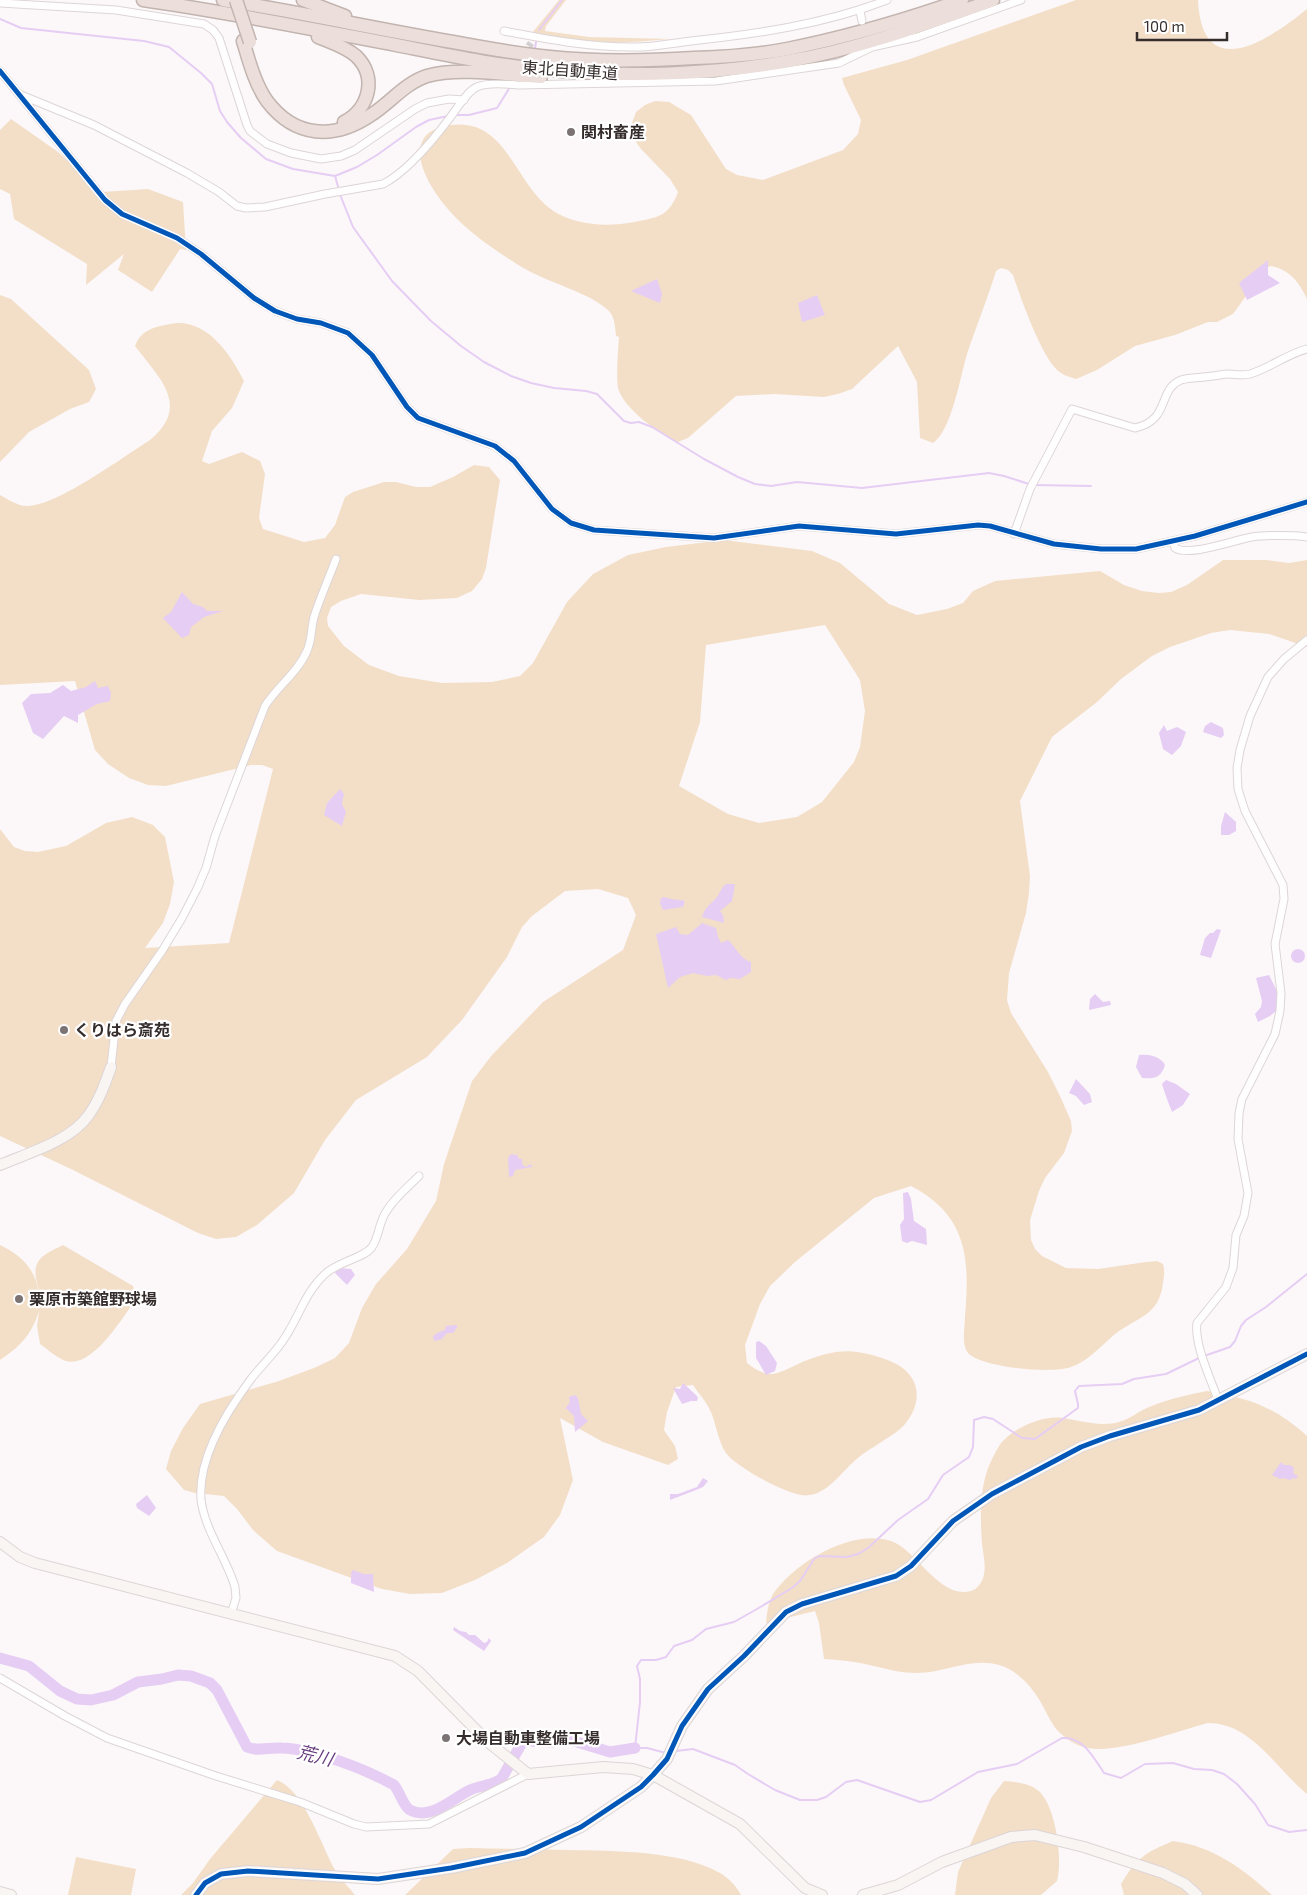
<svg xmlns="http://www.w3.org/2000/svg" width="1307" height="1895" viewBox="0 0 1307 1895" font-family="'Exo 2','Noto Sans JP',sans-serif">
  <rect width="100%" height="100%" fill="#fcf8f9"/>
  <g fill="#f3dfc8" fill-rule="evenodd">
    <path d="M 559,0 L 566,0 L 546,26 L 545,31 L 589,37 L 671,39 C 640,42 609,44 578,41 C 563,40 547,36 532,33 Z"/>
    <path d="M 1076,0 L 1198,0 C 1202,85 1269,40 1307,9 L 1307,299 C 1299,282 1290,270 1271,266 L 1266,268 L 1233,314 L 1217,322 L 1208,322 L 1175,335 L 1135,346 L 1097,370 L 1076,379 C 1071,377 1065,376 1061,373 C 1043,363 1020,296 1013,275 L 1008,270 L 1001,268 L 996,271 C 988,298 977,324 968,351 C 961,372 952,431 933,443 L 920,438 L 917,382 L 898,346 L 852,389 L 838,394 L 824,397 L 774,394 L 736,396 L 688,438 L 678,442 C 660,435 623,408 618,388 C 616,378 618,349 619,337 L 616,336 C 615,327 615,318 609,311 C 591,294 557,285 535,274 C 526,270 517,264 509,259 C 478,239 448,216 430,184 C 423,171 415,152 424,138 C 430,129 441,127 451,125 C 507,118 514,183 552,210 C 575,226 608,227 635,222 C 659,217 669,216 678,192 L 670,179 L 641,149 L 632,136 L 632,123 L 636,112 L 645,105 L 655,101 L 669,102 L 691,115 L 726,169 L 737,175 L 763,180 L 843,150 L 858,134 L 861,120 L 844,85 L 842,78 L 907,60 Z"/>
    <polygon points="11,119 58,152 102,192 148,189 183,202 186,250 180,249 152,292 118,270 124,254 86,285 87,264 14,219 10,194 0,189 0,130"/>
    <polygon points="0,295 11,299 89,370 96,389 89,402 70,409 29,432 0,462"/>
    <path d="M 177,323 C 209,322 231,355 244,381 L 232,408 L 212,431 L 202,461 L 209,464 L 242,452 L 260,461 L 265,474 L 259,518 L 263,529 L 304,542 L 325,538 L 335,525 L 345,497 L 353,492 L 384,482 L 396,482 L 416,487 L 430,487 L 453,477 L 474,465 L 489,467 L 500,480 L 486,568 L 482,579 L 472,591 L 457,598 L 419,600 L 361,594 L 341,601 L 331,607 L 327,618 L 328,626 L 344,646 L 369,665 L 399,676 L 442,683 L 492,682 L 520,676 L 533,663 L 567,602 L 593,574 L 628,555 L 666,547 L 724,540 L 812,551 L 840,563 L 889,604 L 917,615 L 947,609 L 963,603 L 973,591 L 995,581 L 1100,571 L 1124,585 L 1142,591 L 1159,593 L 1171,592 L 1187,585 L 1223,560 L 1266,560 L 1289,563 L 1307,560 L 1307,647 L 1269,634 L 1230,630 L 1211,633 L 1170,647 L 1152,656 L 1121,679 L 1097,702 L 1052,737 L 1020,801 L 1030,876 L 1029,893 L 1026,913 L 1009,973 L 1007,1000 L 1011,1013 L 1048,1072 L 1060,1096 L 1071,1121 L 1072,1131 L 1064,1153 L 1045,1178 L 1039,1191 L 1030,1220 L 1031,1240 L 1035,1249 L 1042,1256 L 1066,1268 L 1098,1269 L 1146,1262 L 1157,1261 L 1163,1264 C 1165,1270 1164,1276 1163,1283 C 1159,1317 1136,1317 1114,1335 C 1100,1347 1088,1361 1071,1367 C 1053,1374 982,1368 968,1353 C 961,1344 965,1327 965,1316 C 970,1258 967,1215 911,1186 L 874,1198 L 795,1262 L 770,1286 L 760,1304 L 745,1345 L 747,1363 C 754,1368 760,1373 770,1374 C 778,1375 797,1364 805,1361 C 835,1349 852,1348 882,1358 C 891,1361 901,1365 908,1373 C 924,1390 916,1415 900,1429 C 888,1439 872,1447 859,1457 C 842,1470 826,1499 801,1495 C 783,1492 736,1467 726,1453 C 718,1442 716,1422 710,1410 C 706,1401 698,1393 693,1385 L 676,1387 L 667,1412 L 664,1430 L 675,1446 L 678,1459 L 668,1465 L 603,1442 L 560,1418 L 573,1480 L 560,1515 L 544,1537 L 507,1563 L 475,1580 L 442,1593 L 410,1594 L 382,1589 L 277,1551 L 253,1530 L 237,1509 L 224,1496 L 195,1493 L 184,1490 L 166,1469 L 171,1451 L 183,1428 L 200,1404 L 279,1381 L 314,1368 L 335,1358 L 349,1343 L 362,1308 L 376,1284 L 407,1249 L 436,1201 L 444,1164 L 472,1081 L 492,1055 L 543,1002 L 623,950 L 636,915 L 628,898 L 598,889 L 565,891 L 532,916 L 522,927 L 507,957 L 462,1020 L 427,1057 L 356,1100 L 325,1140 L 294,1193 L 257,1225 L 236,1237 L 216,1239 L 198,1233 L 71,1169 L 0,1136 L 0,829 L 14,847 L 25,851 L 38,852 L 66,846 L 106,823 L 132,817 L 153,825 L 165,837 L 174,882 L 170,904 L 163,923 L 145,948 L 229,943 L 273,769 L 262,765 L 251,765 L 166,786 L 148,785 L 129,778 L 108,764 L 95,750 L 75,681 L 0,685 L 0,495 C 7,499 20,507 28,506 C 58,505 123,457 150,440 C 192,405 158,377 135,346 C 142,327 160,326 177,323 ZM 825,625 L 860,680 L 865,711 L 860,747 L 854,762 L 822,802 L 797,817 L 759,823 L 728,814 L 679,786 L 700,722 L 706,645 Z"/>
    <path d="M 0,1245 C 19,1254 34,1267 38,1289 C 40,1295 39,1303 39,1309 C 45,1291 26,1272 42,1257 C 48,1252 57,1248 63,1245 L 133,1286 L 136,1299 C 122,1318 91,1372 63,1360 C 55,1356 47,1349 40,1344 L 37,1326 L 39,1311 C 32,1334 20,1347 0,1360 Z"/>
    <path d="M 1207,1391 C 1251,1399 1273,1406 1307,1436 L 1307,1794 C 1276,1769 1252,1723 1208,1723 C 1176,1731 1115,1756 1083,1747 C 1074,1744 1067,1739 1060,1733 C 1052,1726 1046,1711 1040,1701 C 1031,1686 1017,1670 999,1665 C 971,1657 945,1673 917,1673 C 898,1673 883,1668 865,1664 C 851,1661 838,1660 824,1659 L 819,1623 L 815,1611 L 766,1623 C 767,1613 768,1603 773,1594 C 795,1562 852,1528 891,1541 C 917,1550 940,1600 971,1591 C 978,1589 983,1581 984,1574 C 986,1565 983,1553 982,1544 C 980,1514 979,1482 994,1455 C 997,1450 1000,1443 1004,1440 C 1018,1426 1044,1415 1063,1418 C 1081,1421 1101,1427 1119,1422 C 1130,1419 1139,1411 1149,1407 C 1168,1399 1187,1395 1207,1391 Z"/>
    <path d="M 277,1780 C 304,1790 321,1845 335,1870 C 340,1879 349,1887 355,1895 L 181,1895 L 193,1883 L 210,1859 Z"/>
    <path d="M 1004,1781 C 1016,1782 1030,1783 1040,1792 C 1056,1809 1063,1859 1057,1881 L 1041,1895 L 955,1895 L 958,1872 L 991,1798 Z"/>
    <path d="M 1173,1841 C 1213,1846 1243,1869 1272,1895 L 1124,1895 L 1121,1884 C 1137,1857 1145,1853 1173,1841 Z"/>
    <path d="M 469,1848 C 502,1849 535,1849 568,1850 C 613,1851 680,1850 720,1873 C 729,1878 737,1887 741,1895 L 405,1895 L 453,1849 Z"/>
    <polygon points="76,1857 136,1869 131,1895 68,1895"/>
  </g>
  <g fill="#e6cdf4">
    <polygon points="1268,260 1268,275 1280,283 1247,300 1239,283"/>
    <polygon points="657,279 662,294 660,303 631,291"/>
    <polygon points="817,295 825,315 802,322 798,303"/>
    <polygon points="182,592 193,604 203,607 207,611 223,611 204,617 191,627 189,635 182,638 163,618 171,612"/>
    <polygon points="95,681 98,688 108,686 111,693 110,701 97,704 78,715 78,723 64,716 43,739 33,733 22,703 31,694 50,693 63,685 71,691 86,687"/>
    <polygon points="1211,722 1223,728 1224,735 1221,738 1203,732 1205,726"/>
    <polygon points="1164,725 1167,731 1177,727 1186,732 1181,746 1172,755 1163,749 1159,733"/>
    <polygon points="340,789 344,794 342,804 346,812 342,826 324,815 327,803"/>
    <polygon points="1225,812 1236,822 1236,831 1229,835 1221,835 1221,826"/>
    <path d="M 726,884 L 735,884 L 732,901 L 720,911 L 723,915 L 724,923 L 702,917 C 705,907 710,905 717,897 C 720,893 721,888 726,884 Z"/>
    <path d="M 664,897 C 671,900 678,899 685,901 L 683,907 L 663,910 L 660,903 L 661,898 Z"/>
    <path d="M 702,923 L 716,928 L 718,937 L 721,943 L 728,940 C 736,947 740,959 751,962 L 751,972 L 740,979 L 731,978 L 726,980 L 716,975 L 707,976 L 693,973 L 680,977 L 668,988 L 656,934 L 676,927 L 680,934 L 688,935 Z"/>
    <polygon points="1217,929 1221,930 1211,958 1200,955 1205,938 1210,933 1213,933"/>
    <circle cx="1298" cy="956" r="7"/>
    <polygon points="1269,975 1277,991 1277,1010 1270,1016 1258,1022 1255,1014 1261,1007 1262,1001 1256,978"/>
    <polygon points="1095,994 1103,1002 1110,1001 1111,1005 1089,1010 1090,999"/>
    <path d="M 1139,1055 C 1149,1054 1160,1056 1165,1065 C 1161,1078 1154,1079 1142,1078 L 1136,1067 Z"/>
    <polygon points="1076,1079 1090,1094 1092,1102 1084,1105 1076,1096 1069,1093"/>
    <path d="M 1166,1080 L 1176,1084 L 1190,1094 L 1183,1105 L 1172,1112 C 1168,1102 1165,1094 1162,1084 Z"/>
    <polygon points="511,1154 517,1155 519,1159 522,1159 522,1164 526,1167 531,1164 532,1167 515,1170 513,1176 509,1177 508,1158"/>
    <polygon points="908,1192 911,1199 914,1221 926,1229 927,1245 912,1241 907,1243 902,1241 900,1225 904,1219 903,1193"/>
    <polygon points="337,1268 351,1269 355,1275 347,1285 335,1273"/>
    <polygon points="455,1325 458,1326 453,1333 447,1333 442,1339 434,1341 433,1336 439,1332 445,1330 446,1326"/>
    <polygon points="759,1341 766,1346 777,1363 775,1371 766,1375 756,1358 756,1342"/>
    <polygon points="683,1383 697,1396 698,1398 697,1401 691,1401 682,1404 673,1388 680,1389"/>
    <polygon points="575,1395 578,1398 581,1414 588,1421 575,1432 574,1416 567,1409 565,1409 570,1402 569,1397"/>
    <polygon points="1281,1462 1284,1465 1290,1465 1294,1468 1293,1473 1298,1476 1296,1479 1293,1478 1290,1480 1283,1478 1280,1479 1272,1475"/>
    <polygon points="703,1478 708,1481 703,1487 696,1490 670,1500 670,1494 678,1494 697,1487"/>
    <polygon points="147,1495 156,1508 149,1516 137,1508 136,1504"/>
    <polygon points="353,1570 364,1574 373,1574 374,1592 351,1583 351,1573"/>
    <polygon points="454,1627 460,1631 466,1632 469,1635 475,1635 484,1643 487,1642 489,1638 491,1641 484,1651 453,1630"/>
  </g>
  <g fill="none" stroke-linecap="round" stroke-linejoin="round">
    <g stroke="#e6cdf4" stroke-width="2">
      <polyline points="0,19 21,28 144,41 169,47 201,73 212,84 220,111 227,122 241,138 266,159 293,169 335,176 357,167 377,155 416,127 429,120 448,116"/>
      <polyline points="539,30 562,0"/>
      <polyline points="535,48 536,42"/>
      <polyline points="455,115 469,115 497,108 510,87"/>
      <polyline points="335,176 341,197 353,227 392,281 431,321 461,346 484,362 511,376 531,383 554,388 586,391 597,394 624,421 631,423 639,422 652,427 704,459 738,477 755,484 771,486 797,482 862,488 989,473 1004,476 1029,484"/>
      <polyline points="1034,485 1091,486"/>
      <polyline points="1204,1356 1230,1347 1235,1341 1241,1326 1246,1320 1266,1307 1307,1274"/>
      <path d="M 676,1751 L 693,1749 L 735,1765 L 748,1774 L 775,1790 L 800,1800 L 817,1800 L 826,1797 L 846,1782 L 857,1780 L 920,1802 L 931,1800 L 978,1772 L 1017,1764 L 1062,1738 C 1083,1736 1094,1758 1104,1773 L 1121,1778 L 1145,1764 L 1173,1763 L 1194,1769 L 1212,1770 L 1224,1774 L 1237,1784 L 1255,1804 L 1268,1825 L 1289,1832 L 1307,1830"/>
      <polyline points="666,1753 647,1748 635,1748 640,1702 640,1679 637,1666 641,1660 656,1660 666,1657 674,1646 692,1640 706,1629 734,1622 757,1609 792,1588 800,1581 814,1559 819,1556 847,1557 858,1554 868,1548 898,1520 928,1499 943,1475 969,1457 973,1447 974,1420 984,1417 993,1419 1022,1438 1035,1439 1078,1408 1078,1404 1075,1391 1079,1386 1122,1384 1134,1379 1166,1374 1199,1358"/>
    </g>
    <path stroke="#e6cdf4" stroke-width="11" d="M 0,1658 L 29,1666 L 60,1691 L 77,1699 L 91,1700 L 113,1695 L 138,1682 L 162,1679 L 178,1675 L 191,1676 L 210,1683 L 217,1690 L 247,1747 C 259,1752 269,1747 281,1748 C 314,1749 365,1769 394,1785 C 400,1792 403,1806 410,1810 C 431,1821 453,1798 470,1790 C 481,1785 493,1786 502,1778 L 523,1741 L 552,1742 L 567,1739 L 610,1752 L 635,1748"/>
    <polyline stroke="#d4cfd0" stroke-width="7" stroke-dasharray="7 3.5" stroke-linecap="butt" points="523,55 531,43"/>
    <defs>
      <g id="street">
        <polyline points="0,3 116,10 204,24 213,30 219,38 247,125 250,131 267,144 291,153 321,159 341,156 355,150 415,109 427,103 449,99 464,100"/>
        <polyline points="860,11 862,21"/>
        <path d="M 504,31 C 545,39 588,47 631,47 C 651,48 672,43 691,41 C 757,34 825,24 887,0"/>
        <polyline points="0,71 105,200 122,214 177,238 201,254 254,298 275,311 297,319 321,323 348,333 372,355 407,407 418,418 495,446 514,461 552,509 571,523 594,530 714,538 799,526 896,534 978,525 990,526 1054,544 1101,549 1136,549 1195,536 1307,502"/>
        <path d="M 21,95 L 94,125 L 187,173 L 219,192 L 237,206 L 246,208 L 265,207 L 325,194 L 383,184 C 407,172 433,140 449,119 C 456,110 467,91 477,87 C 487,82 508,84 519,85 L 716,81 L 839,63 L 872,47 L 917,37 L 1021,0"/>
        <path d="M 1014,534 L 1030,489 L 1072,409 L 1135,428 C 1171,420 1157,390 1181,380 C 1191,377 1202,378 1212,376 C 1217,376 1222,374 1227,374 C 1235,374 1242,376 1250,374 C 1270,368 1287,354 1307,349"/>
        <path d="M 1173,541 L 1175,548 C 1189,557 1234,540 1252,537 C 1264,535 1294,535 1307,537"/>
        <path d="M 111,1067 L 116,1021 L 125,1004 L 162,951 L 182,918 L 197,889 L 206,868 L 215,836 L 265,706 C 277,687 298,672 307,651 C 312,640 311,628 314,617 C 320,598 329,578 336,559"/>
        <path d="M 1218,1400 C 1211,1379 1194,1345 1197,1323 L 1226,1287 L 1233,1268 L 1236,1235 L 1244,1216 L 1248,1193 L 1238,1139 L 1239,1113 L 1242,1099 L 1275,1034 L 1280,1011 L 1281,993 L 1275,944 L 1284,899 L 1283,885 L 1245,811 L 1238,789 L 1237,768 L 1240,750 L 1250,716 L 1268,677 L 1284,659 L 1307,640"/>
        <path d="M 231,1614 L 236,1598 L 235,1587 C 227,1559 204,1529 201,1499 C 198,1458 227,1411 251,1379 C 261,1366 273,1355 282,1342 C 298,1320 304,1294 324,1275 C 336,1262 365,1258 372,1247 C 379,1237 379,1222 386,1212 C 394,1198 408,1187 419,1176"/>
        <polyline points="0,1678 65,1716 107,1738 216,1776 300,1802 354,1824 366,1827 429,1824 528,1774"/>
      </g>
      <g id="secondary">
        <path d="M 0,1165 C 28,1153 70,1141 88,1116 C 99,1101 105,1084 111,1067"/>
        <polyline points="0,1542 20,1557 35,1563 395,1656 418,1671 488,1742 528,1774 603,1767 633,1769 653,1775 740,1824 805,1888 822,1895"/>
        <polyline points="0,1892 11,1895"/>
        <polyline points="196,1895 205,1883 221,1874 248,1871 378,1879 451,1868 525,1853 581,1827 641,1787 653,1775 667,1759 682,1726 708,1689 744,1656 786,1612 802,1604 896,1576 911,1566 953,1521 992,1494 1081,1447 1110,1436 1199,1410 1307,1354"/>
        <polyline points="863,1895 898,1885 942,1862 1011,1837 1035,1835 1084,1847 1163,1873 1185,1884 1197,1895"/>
      </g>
      <g id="highway">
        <path d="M 143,0 C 228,12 312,29 396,45 C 447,55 498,66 550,70 C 626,77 714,75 789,61 C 859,49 926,24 993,0"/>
        <path d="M 223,0 C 300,12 376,29 453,42 C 485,48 518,54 550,57 C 598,62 646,61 694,58 C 725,57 756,55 787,49 C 847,37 905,20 962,0"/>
        <polyline points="303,0 345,16"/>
        <path d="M 318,37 C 330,42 346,47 356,56 C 378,77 369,109 344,122"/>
        <path d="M 243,41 C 249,61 255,84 267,101 C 295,138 334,140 371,115 C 390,103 405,83 427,76 C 458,67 509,75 541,77"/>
      </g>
    </defs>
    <use href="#street" stroke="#ddd5d6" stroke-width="9"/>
    <use href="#secondary" stroke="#ddd5d6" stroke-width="12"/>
    <use href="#highway" stroke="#c2b4af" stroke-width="15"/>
    <use href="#street" stroke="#fffefe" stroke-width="7"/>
    <use href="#secondary" stroke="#f9f5f3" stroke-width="10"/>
    <use href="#highway" stroke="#ecdfdb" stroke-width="12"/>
    <defs>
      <polyline id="highway-bridge" points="236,0 250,42"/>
    </defs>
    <use href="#highway-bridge" stroke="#c2b4af" stroke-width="15" stroke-linecap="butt"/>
    <use href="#highway-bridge" stroke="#ecdfdb" stroke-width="12"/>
    <defs>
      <g id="cycleway">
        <polyline points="0,71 105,200 122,214 177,238 201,254 254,298 275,311 297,319 321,323 348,333 372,355 407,407 418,418 495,446 514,461 552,509 571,523 594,530 714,538 799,526 896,534 978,525 990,526 1054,544 1101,549 1136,549 1195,536 1307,502"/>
        <polyline points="196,1895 205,1883 221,1874 248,1871 378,1879 451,1868 525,1853 581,1827 641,1787 653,1775 667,1759 682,1726 708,1689 744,1656 786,1612 802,1604 896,1576 911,1566 953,1521 992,1494 1081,1447 1110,1436 1199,1410 1307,1354"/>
      </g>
    </defs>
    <use href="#cycleway" stroke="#fff" stroke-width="8"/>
    <use href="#cycleway" stroke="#0057b8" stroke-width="5"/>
  </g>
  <g fill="#7b7374" stroke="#fff" stroke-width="2">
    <circle cx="571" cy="132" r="5"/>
    <circle cx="64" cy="1030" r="5"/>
    <circle cx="19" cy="1299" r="5"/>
    <circle cx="446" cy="1738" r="5"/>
  </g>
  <g text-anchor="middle" stroke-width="4.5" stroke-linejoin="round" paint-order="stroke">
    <g font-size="16" fill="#352c2c" stroke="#fff">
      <text transform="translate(570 70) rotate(4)" y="6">東北自動車道</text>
    </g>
    <g font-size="16" font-weight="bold" fill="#352c2c" stroke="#fff" text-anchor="start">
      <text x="581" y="138">関村畜産</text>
      <text x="74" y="1036">くりはら斎苑</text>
      <text x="29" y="1305">栗原市築館野球場</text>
      <text x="456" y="1744">大場自動車整備工場</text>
    </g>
    <g font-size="18" font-style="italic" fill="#683c7f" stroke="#fff">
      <text transform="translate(315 1756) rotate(14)" y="6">荒川</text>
    </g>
  </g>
  <path d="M1137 32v8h90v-8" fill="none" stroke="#352c2c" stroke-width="2.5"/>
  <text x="1144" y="32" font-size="15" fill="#352c2c" stroke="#ffffff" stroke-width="4" paint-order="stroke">100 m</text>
</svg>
